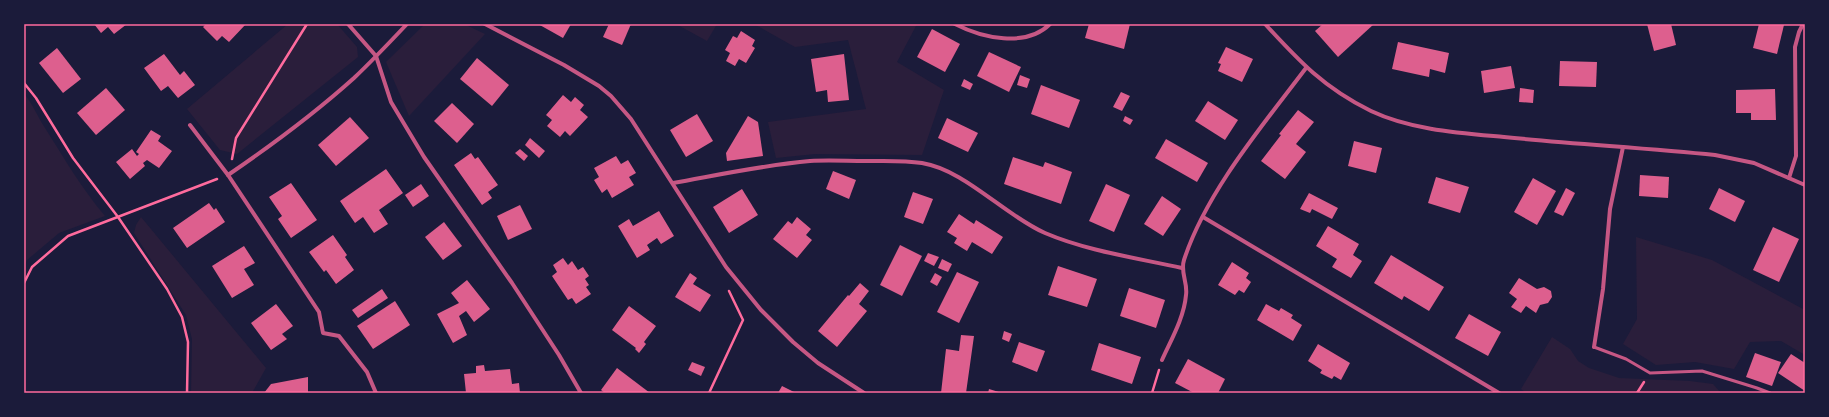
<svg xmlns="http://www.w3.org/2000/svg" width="1829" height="417" viewBox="0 0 1829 417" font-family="'Asap Condensed',sans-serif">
  <rect width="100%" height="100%" fill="#1b1b3a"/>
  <g fill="#2a1e3b">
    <polygon points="288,24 337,24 357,47 358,57 237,154 220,150 187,109"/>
    <polygon points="425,24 464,24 485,34 409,116 386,62"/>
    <polygon points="676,24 717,24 707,41"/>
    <polygon points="754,24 917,24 897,62 944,90 922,155 815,154 776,158 768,122 866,109 848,40 795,47"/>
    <path d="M 24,94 C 33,104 37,116 45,128 C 64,158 82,189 105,216 L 59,233 L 27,260 L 24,267 Z"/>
    <polygon points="141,217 266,368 252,393 191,393 192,339 186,315 134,233 136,225"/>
    <polygon points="1636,237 1712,260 1805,310 1805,355 1781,341 1750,342 1734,369 1695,362 1656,365 1623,344 1637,319"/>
    <polygon points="1552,337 1570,349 1578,361 1589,368 1619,378 1690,381 1713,384 1721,393 1526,393 1521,389"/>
  </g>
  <g fill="#dd5f8e">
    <polygon points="94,24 127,24 114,34 108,27 101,33"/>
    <polygon points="206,24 246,24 229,42 222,36 217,41 203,27"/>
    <polygon points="538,24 571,24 563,38"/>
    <polygon points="609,24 631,24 622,45 603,37"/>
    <polygon points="1089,24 1130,24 1124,49 1085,38"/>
    <polygon points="1323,24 1374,24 1338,57 1315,31"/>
    <polygon points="1647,24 1671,24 1676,45 1654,51"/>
    <polygon points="1759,24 1784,25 1777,54 1753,48"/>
    <polygon points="932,29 960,44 945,72 917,57"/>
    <polygon points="741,31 755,40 752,46 755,48 746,63 739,59 735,66 726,61 730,53 725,50 733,36 737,38"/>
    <polygon points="1398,42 1449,53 1445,73 1430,69 1429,77 1392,69"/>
    <polygon points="1226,47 1253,59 1242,82 1218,71 1221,64 1218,63"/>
    <polygon points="57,48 81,79 63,93 39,63"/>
    <polygon points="989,52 1021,67 1009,92 977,76"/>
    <polygon points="164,54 180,75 184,71 195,85 178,98 168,86 161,91 144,68"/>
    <polygon points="844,54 849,100 828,102 827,90 816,92 811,59"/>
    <polygon points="477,58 509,85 492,106 460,79"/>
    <polygon points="1560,61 1597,62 1596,87 1559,86"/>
    <polygon points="1511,66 1515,88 1484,93 1481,71"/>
    <polygon points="1020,75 1030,79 1027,88 1017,85"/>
    <polygon points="964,79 973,84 970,90 961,86"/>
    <polygon points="1041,85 1080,100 1069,128 1031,114"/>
    <polygon points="106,88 125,110 96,135 77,113"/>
    <polygon points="1520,88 1534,90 1533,103 1519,102"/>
    <polygon points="1775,89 1776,120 1751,120 1751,113 1736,113 1736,90"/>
    <polygon points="1121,92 1130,96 1122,111 1113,107"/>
    <polygon points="563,95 571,102 575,97 584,105 580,110 588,117 570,136 565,131 560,137 547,126 552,120 546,115"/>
    <polygon points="1208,101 1238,120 1225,140 1195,121"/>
    <polygon points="452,103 474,124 457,143 434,121"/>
    <polygon points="1298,110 1314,122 1296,144 1306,152 1285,179 1261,161 1281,135 1279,134"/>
    <polygon points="697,114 713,141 686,157 670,130"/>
    <polygon points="748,116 758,122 763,156 727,161 726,153"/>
    <polygon points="1125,116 1133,120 1130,125 1123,121"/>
    <polygon points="350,117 369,138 336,166 318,145"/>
    <polygon points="947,118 978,133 968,152 938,138"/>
    <polygon points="151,130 161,136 158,141 172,151 159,168 147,160 143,163 145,166 130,179 116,162 132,149 137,156 139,154 136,152"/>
    <polygon points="530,138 545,151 539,158 525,145"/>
    <polygon points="1166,139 1208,163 1197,182 1155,158"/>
    <polygon points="1354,141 1382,148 1376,173 1348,166"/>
    <polygon points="520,149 528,156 524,161 515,153"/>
    <polygon points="471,153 475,159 478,157 498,185 488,192 492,198 482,205 454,165"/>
    <polygon points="616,156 621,164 628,160 636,173 629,177 634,185 612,198 607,189 602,193 594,180 599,177 594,168"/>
    <polygon points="1013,157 1043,167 1045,162 1072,172 1061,204 1004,184"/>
    <polygon points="386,169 403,193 379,210 388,224 374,233 363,217 355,223 340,201"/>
    <polygon points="833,171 856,180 849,199 826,189"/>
    <polygon points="1640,175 1669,177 1668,198 1639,196"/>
    <polygon points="1436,177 1469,187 1460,213 1428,203"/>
    <polygon points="1533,178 1556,191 1537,225 1514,212"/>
    <polygon points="291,183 317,220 291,238 278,219 282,216 269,197"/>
    <polygon points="421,184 429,196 413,207 405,195"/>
    <polygon points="1106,184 1130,195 1114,232 1089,221"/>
    <polygon points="1566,188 1575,193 1563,216 1554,212"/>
    <polygon points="1719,188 1745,201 1735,222 1709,209"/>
    <polygon points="742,189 758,215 729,233 713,207"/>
    <polygon points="913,192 933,199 923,224 904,217"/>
    <polygon points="1309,193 1338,208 1332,219 1312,209 1310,213 1300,209"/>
    <polygon points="1162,196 1181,209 1163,236 1144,224"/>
    <polygon points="209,203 214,210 216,208 225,222 187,248 173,228"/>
    <polygon points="520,205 532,229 508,240 497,216"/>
    <polygon points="659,211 674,236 661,244 657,238 647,245 650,250 637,258 618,226 629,219 633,226"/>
    <polygon points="959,214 974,224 976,220 1003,237 992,254 972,242 967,251 954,243 957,238 947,232"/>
    <polygon points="797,217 811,229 806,235 812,240 797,258 773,239 788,221 792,224"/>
    <polygon points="444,222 462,246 443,260 425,237"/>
    <polygon points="1328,226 1359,244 1353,255 1362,261 1351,278 1332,267 1337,259 1316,246"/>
    <polygon points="1773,227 1799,239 1779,282 1753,270"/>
    <polygon points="333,235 347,255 345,257 354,270 336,284 326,270 324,272 309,252"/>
    <polygon points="900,245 922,256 902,296 880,285"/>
    <polygon points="244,246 255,263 244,269 254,285 232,298 212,266"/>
    <polygon points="928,253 939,257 934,266 924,261"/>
    <polygon points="1391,255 1444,287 1429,311 1404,296 1402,300 1374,283"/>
    <polygon points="563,258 568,265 572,261 578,270 583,267 589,276 585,279 589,285 586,287 591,294 576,304 572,298 568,300 552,276 557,272 553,265"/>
    <polygon points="942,259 952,264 948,272 938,268"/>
    <polygon points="1232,262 1249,273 1246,278 1251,282 1244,293 1239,290 1235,295 1218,285"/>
    <polygon points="1058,266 1097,279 1087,307 1048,295"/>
    <polygon points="957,272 979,282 959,323 937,312"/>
    <polygon points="690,273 697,278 693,284 711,295 700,312 675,297"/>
    <polygon points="935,273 942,277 937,286 930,282"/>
    <polygon points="1519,278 1537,289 1544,287 1551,291 1552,297 1548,303 1540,305 1536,313 1526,306 1521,313 1511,307 1517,299 1509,293"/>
    <polygon points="467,280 490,309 474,322 466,311 459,316 467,335 453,343 437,314 459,303 451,293"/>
    <polygon points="860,283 869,291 859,304 867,311 837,347 818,331 848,295 849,296"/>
    <polygon points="1129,288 1165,300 1156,328 1120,316"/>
    <polygon points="382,289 388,298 358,318 352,310"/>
    <polygon points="395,301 410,325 373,349 357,326"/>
    <polygon points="276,304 293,326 282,334 287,339 271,350 251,323"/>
    <polygon points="1266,304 1279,311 1281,308 1293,315 1291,318 1302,325 1293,341 1257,320"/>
    <polygon points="629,306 656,326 644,342 646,344 639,353 635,349 636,348 612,330"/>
    <polygon points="1469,314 1501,332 1488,356 1455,338"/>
    <polygon points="1004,331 1012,334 1009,342 1002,339"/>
    <polygon points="961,335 974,336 966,393 941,393 946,349 959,351"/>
    <polygon points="1019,342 1045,351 1037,372 1012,362"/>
    <polygon points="1099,343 1141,357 1132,384 1091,370"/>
    <polygon points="1318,344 1350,363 1341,380 1334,376 1332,379 1320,373 1322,370 1308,361"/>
    <polygon points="1755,353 1781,362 1772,386 1746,377"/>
    <polygon points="1791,354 1805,363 1805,391 1778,373"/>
    <polygon points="1188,359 1225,379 1218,393 1194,393 1175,383"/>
    <polygon points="692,362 705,367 701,376 688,370"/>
    <polygon points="484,365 485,371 510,369 512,384 519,383 520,393 466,393 464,374 476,373 476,366"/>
    <polygon points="617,368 650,393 605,393 601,390"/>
    <polygon points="308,377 308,393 264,393 271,384"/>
    <polygon points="782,386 796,393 778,393"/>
    <polygon points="989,389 1002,393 988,393"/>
  </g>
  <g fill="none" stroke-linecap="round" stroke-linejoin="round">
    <g stroke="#ff6b9d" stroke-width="2.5">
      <polyline points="24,83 36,98 73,158 118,217 167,289 182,317 188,342 187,393"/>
      <polyline points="232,159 236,138 307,24"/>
      <polyline points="24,283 32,267 68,236 217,179"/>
      <polyline points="709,393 743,320 729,291"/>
      <polyline points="1152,393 1159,370"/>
      <polyline points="1637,393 1644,382"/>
    </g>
    <polyline stroke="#c65784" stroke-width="3" points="1594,347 1626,359 1650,373 1702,371 1757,388 1770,393"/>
    <g stroke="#c65784" stroke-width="4">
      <polyline points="348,24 376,56 391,102 424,157 512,283 559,355 581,393"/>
      <polyline points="485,24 564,65 599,86 611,96 631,119 726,267 761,310 793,342 818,363 864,393"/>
      <path d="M 955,24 C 982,38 1026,48 1050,24"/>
      <path d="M 1265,24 C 1299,61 1324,88 1371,111 C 1411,130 1460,133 1504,137 C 1574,144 1645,148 1715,155 L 1754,163 L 1805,185"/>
      <polyline points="190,125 228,175 319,312 323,333 339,336 367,372 376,393"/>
      <path d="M 228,175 C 272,145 315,113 354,78 C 372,61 390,42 407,24"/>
      <polyline points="1789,178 1796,156 1795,47 1799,32 1803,24"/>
      <path d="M 673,183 C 718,175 764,165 810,161 C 828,160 847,161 865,161 C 883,161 903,160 922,163 C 965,170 1004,215 1045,233 C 1087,251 1137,258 1182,268"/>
      <polyline points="1203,217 1499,393"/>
      <polyline points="1594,347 1603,289 1610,209 1623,147"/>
      <path d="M 1162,360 C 1171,340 1184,318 1186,295 C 1188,283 1180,272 1184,260 C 1206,192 1263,125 1306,68"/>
    </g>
  </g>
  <rect width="1829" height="417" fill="none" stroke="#1b1b3a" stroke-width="50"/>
  <rect x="25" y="25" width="1779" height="367" fill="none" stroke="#ff6b9d" stroke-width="1.5"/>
</svg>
